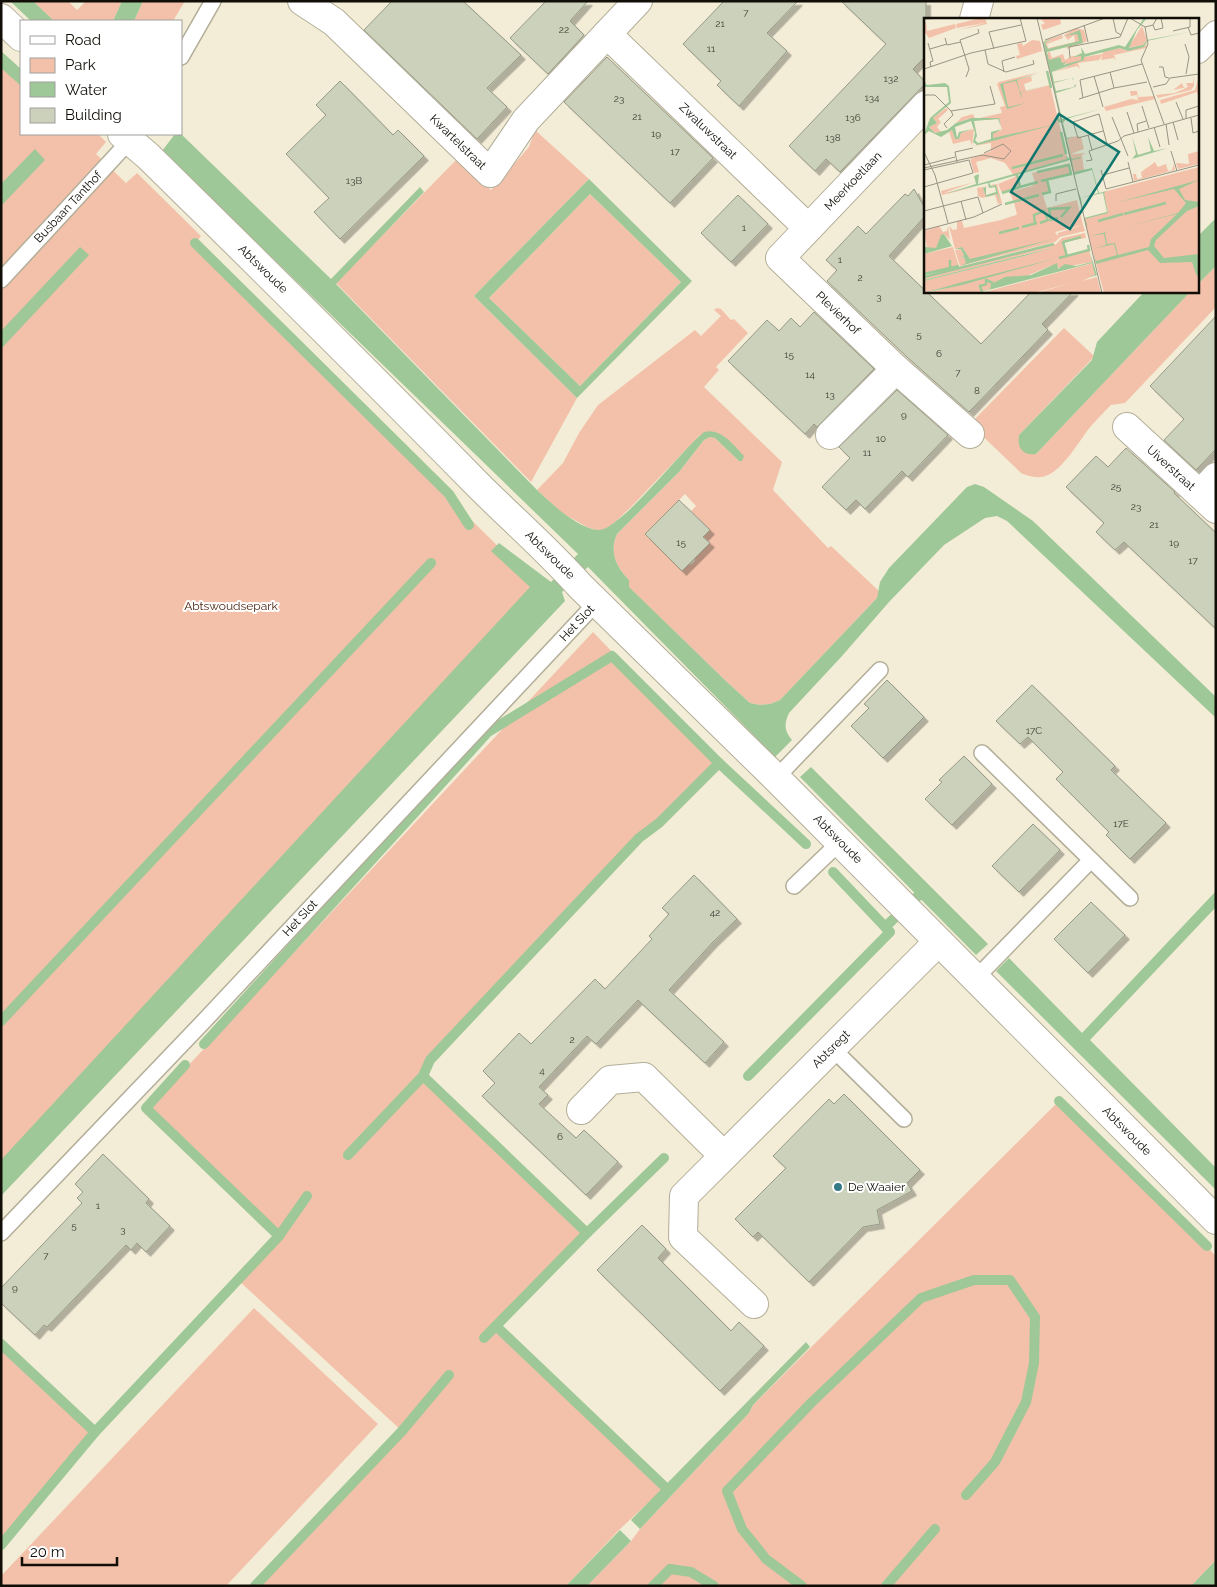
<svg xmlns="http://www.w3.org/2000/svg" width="1217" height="1587" viewBox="0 0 1217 1587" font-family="Raleway,sans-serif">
  <defs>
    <filter id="shadow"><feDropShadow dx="4.5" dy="4.5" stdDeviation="0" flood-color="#0004"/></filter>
  </defs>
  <rect width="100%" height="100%" fill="#f3edd7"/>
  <g fill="#f3c1aa" fill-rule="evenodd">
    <polygon points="33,1 68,1 77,10 86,1 122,1 113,21 54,21"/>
    <polygon points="143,1 185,1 173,21 134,21"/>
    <polygon points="1,62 21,81 21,134 98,134 106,142 96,154 126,183 137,173 201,236 196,243 449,494 457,506 553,600 1,1180"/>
    <polygon points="535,130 589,179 474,296 577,398 531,482 336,283 457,159 491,190 529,147"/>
    <polygon points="590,194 681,282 580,386 489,298"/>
    <path d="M 1216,266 L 1216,307 L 1125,403 L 1111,405 C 1103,413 1094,422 1087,431 C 1078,444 1062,469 1048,475 C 1039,479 1030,477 1021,473 L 970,424 L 1064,328 L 1094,356 L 1092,359 L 1019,435 L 1036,454 L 1191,291 L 1198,291 L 1198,284 Z"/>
    <path d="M 717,308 L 721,309 L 731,320 L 734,319 L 748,333 L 716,367 L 719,370 L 704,387 L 782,462 L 773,490 L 828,548 L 831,546 L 879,591 L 877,598 L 780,700 L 770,704 L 760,705 L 750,703 L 727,682 L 639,597 L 629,587 L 629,580 C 616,567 609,552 617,534 L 679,472 L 704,440 L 710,437 L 715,438 L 739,461 L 724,436 L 700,435 L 631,507 L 611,526 L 602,530 L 596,530 L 587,527 L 562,513 L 537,490 L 563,463 L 579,433 L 598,405 L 695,330 L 701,336 L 721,316 L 714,310 ZM 685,494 L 696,506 L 691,511 L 710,530 L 703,537 L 709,543 L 695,558 L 695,561 L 692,564 L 688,565 L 682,571 L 645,534 Z"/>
    <polygon points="593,632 719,763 659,823 639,838 430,1060 424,1075 587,1233 496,1326 665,1487 619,1530 566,1586 255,1586 402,1431 238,1280 279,1236 144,1113"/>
    <polygon points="1059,1101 1216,1256 1216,1560 1191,1586 587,1586 631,1541 640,1529 749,1413 753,1405"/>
    <polygon points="254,1308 378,1424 226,1586 1,1586 1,1576"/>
    <polygon points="1,1344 95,1432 1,1545"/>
  </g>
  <g fill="#9ec897" fill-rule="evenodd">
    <polygon points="10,1 33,1 54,21 31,21"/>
    <polygon points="122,1 143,1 134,21 113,21"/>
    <polygon points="1,51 21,69 21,86 1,68"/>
    <path d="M 171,134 L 173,136 L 175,134 L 181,134 L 331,279 L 420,187 L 424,192 L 336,284 L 537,490 C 552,504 577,528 598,530 C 619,532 683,448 704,432 C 720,427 734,445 744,456 L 742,461 L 739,461 L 715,438 L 710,437 L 704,440 L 679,472 L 617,534 C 609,552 616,567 629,580 L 629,587 L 727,682 L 750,703 L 760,705 L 770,704 L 780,700 L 877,598 L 880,582 L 889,568 L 967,487 L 975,484 L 984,487 L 1033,521 L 1216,697 L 1216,718 L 1007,521 L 997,516 L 985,518 L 944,545 L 889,602 L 842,656 L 789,713 C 784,724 784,730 792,740 L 775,757 L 588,567 L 562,592 L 565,601 L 1,1196 L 1,1160 L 530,587 L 491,551 L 499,543 L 551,582 L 578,554 L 162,151 Z"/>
    <polygon points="35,149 45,160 1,206 1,184"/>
    <path d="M 589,179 L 692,281 L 577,398 L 474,296 ZM 590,194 L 681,282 L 580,386 L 489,298 Z"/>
    <polygon points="1216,218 1216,266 1198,284 1198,236"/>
    <polygon points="80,247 89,255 1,349 1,331"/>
    <path d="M 1145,291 L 1191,291 L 1036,454 C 1022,456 1017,447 1019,435 L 1092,360 L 1097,342 Z"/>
    <polygon points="811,767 988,944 976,955 800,777"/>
    <polygon points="1216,891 1216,907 1090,1040 1216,1168 1216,1190 996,971 1009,958 1082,1033"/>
    <polygon points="806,1342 810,1347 753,1405 749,1413 640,1529 631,1520"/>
    <polygon points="620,1530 631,1541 587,1586 566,1586"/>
    <polygon points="1216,1560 1216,1586 1191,1586"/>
  </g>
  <polygon fill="#f3edd7" points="153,134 175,134 162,151 160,149 163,145"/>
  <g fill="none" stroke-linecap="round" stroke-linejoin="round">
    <g stroke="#9ec897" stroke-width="10">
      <polyline points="195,243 449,494 469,525"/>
      <polyline points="719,763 806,844"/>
      <polyline points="885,927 918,896"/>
      <polyline points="1,1021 431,563"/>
      <polyline points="204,1044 488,732 612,656 719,763 659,823 639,838 430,1060 423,1076 348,1155"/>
      <polyline points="185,1065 146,1108 279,1236"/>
      <polyline points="423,1076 587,1233 484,1338"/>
      <polyline points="748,1076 890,932 833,872"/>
      <polyline points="1059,1101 1207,1246"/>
      <polyline points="587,1233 664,1158"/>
      <polyline points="496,1326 665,1487"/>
      <polyline points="1,1344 95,1432 279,1236 307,1196"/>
      <polyline points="1,1545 95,1432"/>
      <polyline points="255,1586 402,1431 449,1375"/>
      <polyline points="653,1586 670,1569 691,1572 714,1586"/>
      <polyline points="802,1586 766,1559 742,1529 727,1491 811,1403 921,1298 974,1280 1010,1280 1035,1317 1034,1363 1026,1402 995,1462 966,1495"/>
      <polyline points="886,1586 935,1529"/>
    </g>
  </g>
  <g fill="#ccd1bc" stroke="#969a86" filter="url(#shadow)">
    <polygon points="392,1 463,1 521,55 487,88 507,107 477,139 364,30"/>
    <polygon points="546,1 588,1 570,21 584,35 548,74 510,38"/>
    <polygon points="724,1 798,1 767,33 787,51 739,106 717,85 721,81 683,44"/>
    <polygon points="841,1 926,1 926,56 913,69 926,83 840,172 826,159 815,171 789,146 886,44"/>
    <polygon points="607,57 713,158 670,203 564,102"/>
    <polygon points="340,81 393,135 398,130 424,156 340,239 314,212 329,198 286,154 326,115 316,105"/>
    <polygon points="914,189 926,210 926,215 889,256 981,344 1032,291 1074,291 1042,324 1048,330 969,412 907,357 827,281 837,270 826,260 858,226 866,234 905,194 908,196"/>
    <polygon points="738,195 768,224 731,262 701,233"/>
    <polygon points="814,312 874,369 817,427 814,424 805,434 728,361 767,320 779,331 791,318 800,327"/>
    <polygon points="1216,316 1216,449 1196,470 1164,440 1184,419 1150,386"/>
    <polygon points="897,390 948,435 908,477 902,471 865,509 856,500 846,510 822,487 850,458 839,447"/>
    <polygon points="1126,448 1175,492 1174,493 1216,533 1216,629 1124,542 1115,550 1096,532 1104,523 1066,487 1096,456 1108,467"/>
    <polygon points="679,500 710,530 703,537 710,543 682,571 645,534"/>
    <polygon points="887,680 924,717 883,758 851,726 869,708 864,704"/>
    <polygon points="1032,685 1115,766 1111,770 1166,823 1130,859 1106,835 1109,832 1056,779 1063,772 1028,737 1020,744 996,721"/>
    <polygon points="964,756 992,784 952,825 925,799 942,782 939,780"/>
    <polygon points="1033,824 1060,850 1019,892 992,866"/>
    <polygon points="694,875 737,919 712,943 669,990 724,1042 705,1063 638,1000 596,1044 587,1036 539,1087 548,1095 539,1104 576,1138 584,1130 618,1162 586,1195 482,1096 495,1083 483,1071 519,1033 531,1044 595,979 605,989 652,939 649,936 669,914 662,908"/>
    <polygon points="1091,902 1125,935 1088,973 1054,939"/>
    <polygon points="844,1094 920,1170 907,1183 912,1191 877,1210 880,1224 863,1227 809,1282 758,1232 753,1237 735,1219 786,1168 773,1156 829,1099 834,1104"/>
    <polygon points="103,1154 149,1199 146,1203 170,1226 146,1252 137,1243 131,1250 126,1245 47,1327 44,1325 35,1335 1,1303 1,1288 82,1203 77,1198 83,1192 75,1184"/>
    <polygon points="642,1225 666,1249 658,1258 731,1331 739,1322 764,1346 720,1391 597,1270"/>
  </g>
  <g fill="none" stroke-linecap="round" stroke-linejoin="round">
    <defs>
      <g id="service">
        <polyline points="181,57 213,1"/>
        <polyline points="1,280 134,136"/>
        <polyline points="982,753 1130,898"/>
        <polyline points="776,778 880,670"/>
        <polyline points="794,886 840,842"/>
        <polyline points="975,979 1091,860"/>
        <polyline points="832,1048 904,1119"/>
        <polyline points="1,1233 204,1021 597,602"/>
      </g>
      <polyline id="pedestrian" points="1198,51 1216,33"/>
      <g id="minor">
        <polyline points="302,1 334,22 490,173 526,120 638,1"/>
        <polyline points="1,18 21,37"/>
        <polyline points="974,19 979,1"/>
        <polyline points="607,34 808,228"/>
        <path d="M 122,134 L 148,156 C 259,265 369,374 478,485 C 512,519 548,550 580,586 L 776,778 L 1216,1220"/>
        <polyline points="896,369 970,434"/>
        <polyline points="1127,427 1216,509"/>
        <polyline points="830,435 896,369 780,258 926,105"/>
        <polyline points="1200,494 1216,477"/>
        <polyline points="581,1110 610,1080 644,1077 724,1156"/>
        <polyline points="754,1304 683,1237 684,1196 938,942"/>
      </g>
    </defs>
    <use href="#service" stroke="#b3ae99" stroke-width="18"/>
    <use href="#pedestrian" stroke="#b3ae99" stroke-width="26"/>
    <use href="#minor" stroke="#b3ae99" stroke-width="30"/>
    <use href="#service" stroke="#fff" stroke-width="15"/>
    <use href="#pedestrian" stroke="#fff" stroke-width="24"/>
    <use href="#minor" stroke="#fff" stroke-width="28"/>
  </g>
  <circle fill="#347a87" stroke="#fff" stroke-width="2" cx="838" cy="1187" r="5"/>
  <g text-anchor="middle" stroke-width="4" stroke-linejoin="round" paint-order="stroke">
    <g font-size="10" fill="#3f3f34">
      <text x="746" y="16">7</text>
      <text x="720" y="27">21</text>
      <text x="564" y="33">22</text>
      <text x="711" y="52">11</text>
      <text x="891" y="82">132</text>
      <text x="872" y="101">134</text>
      <text x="619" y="102">23</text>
      <text x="637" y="120">21</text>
      <text x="853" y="121">136</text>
      <text x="656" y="137">19</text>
      <text x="833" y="141">138</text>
      <text x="675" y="155">17</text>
      <text x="354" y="184">13B</text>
      <text x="744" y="231">1</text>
      <text x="840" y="263">1</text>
      <text x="860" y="281">2</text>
      <text x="879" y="300">3</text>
      <text x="899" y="319">4</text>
      <text x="919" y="338">5</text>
      <text x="939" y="357">6</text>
      <text x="789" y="358">15</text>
      <text x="958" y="376">7</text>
      <text x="810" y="378">14</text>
      <text x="977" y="394">8</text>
      <text x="830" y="398">13</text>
      <text x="904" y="418">9</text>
      <text x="881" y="442">10</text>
      <text x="867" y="456">11</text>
      <text x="1116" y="490">25</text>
      <text x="1136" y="510">23</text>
      <text x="1154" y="528">21</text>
      <text x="681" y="546">15</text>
      <text x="1174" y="546">19</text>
      <text x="1193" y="564">17</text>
      <text x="1034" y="734">17C</text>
      <text x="1121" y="827">17E</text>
      <text x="715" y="916">42</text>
      <text x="572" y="1043">2</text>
      <text x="542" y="1074">4</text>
      <text x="560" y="1140">6</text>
      <text x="98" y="1209">1</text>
      <text x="74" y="1229">5</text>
      <text x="123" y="1233">3</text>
      <text x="46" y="1259">7</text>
      <text x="15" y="1291">9</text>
    </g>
    <g font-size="12" fill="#100e07" stroke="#fff">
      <text transform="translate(708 131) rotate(44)" y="4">Zwaluwstraat</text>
      <text transform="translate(458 142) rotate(44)" y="4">Kwartelstraat</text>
      <text transform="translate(853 181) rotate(-46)" y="4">Meerkoetlaan</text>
      <text transform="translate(68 207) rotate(-47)" y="4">Busbaan Tanthof</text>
      <text transform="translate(263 269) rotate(44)" y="4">Abtswoude</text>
      <text transform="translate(838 313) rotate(44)" y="4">Plevierhof</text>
      <text transform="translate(1171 468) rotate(42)" y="4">Uiverstraat</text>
      <text transform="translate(550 555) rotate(44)" y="4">Abtswoude</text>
      <text transform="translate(577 623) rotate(-47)" y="4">Het Slot</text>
      <text transform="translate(838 839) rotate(45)" y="4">Abtswoude</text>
      <text transform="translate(300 918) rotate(-47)" y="4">Het Slot</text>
      <text transform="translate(831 1049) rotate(-45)" y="4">Abtsregt</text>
      <text transform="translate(1127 1131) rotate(45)" y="4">Abtswoude</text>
    </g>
    <g font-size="12" fill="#461f0a" stroke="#fff">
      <text x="231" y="610">Abtswoudsepark</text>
    </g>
    <g font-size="12" fill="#100e07" stroke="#fff" text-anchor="start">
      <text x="848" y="1191">De Waaier</text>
    </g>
  </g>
  <g transform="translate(924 18)">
    <rect width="275" height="275" fill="#f3edd7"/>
    <path d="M 57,0 L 61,0 L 63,6 L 35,12 L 60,5 L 33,10 L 32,6 ZM 115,0 L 136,0 L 137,6 L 119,12 L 117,7 L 121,5 ZM 0,3 L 2,4 L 3,13 L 31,6 L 32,10 L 5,20 L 0,13 ZM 218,8 L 223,22 L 219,27 L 204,30 ZM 152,10 L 160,12 L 163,23 L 143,31 L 142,27 L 134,30 L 122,31 L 121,25 L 128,22 L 119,23 L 138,17 L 139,20 L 123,26 L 124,30 L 151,24 L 150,17 L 144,22 L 140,17 ZM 108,22 L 116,23 L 118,33 L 93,41 L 92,38 L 96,37 L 93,26 L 98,25 L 99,28 ZM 223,24 L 222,30 L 190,37 L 192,43 L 190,40 L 177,42 L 179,34 L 196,30 L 203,33 L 221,28 ZM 125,32 L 128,40 L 139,36 L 141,42 L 148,38 L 157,38 L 160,42 L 160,39 L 179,36 L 175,42 L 154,45 L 156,51 L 153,48 L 129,54 L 143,49 L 145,46 L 137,45 L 142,48 L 128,52 L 123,37 ZM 115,54 L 92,62 L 107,58 L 108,63 L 100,66 L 102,73 L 126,67 L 144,143 L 93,156 L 96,169 L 78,175 L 74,166 L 91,159 L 81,145 L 67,140 L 52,144 L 55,154 L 50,155 L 46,141 L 67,133 L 67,125 L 49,128 L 68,121 L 68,115 L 78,112 L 75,101 L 62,102 L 44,101 L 32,105 L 38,99 L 49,96 L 51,101 L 78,95 L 76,89 L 81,88 L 73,66 L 75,64 ZM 270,58 L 270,68 L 267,72 L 234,80 L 232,77 L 251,75 L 264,69 L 249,72 L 258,65 L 260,70 L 264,69 L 262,65 L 269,65 ZM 275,58 L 275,81 L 273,74 L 237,86 L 236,82 L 271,72 ZM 206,73 L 213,73 L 214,79 L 230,78 L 231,81 L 182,93 L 180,89 L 207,81 L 214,82 L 213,77 L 207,78 ZM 22,90 L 24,92 L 14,101 L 17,104 L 13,109 L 17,114 L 11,115 L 5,109 L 13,105 L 9,100 ZM 50,111 L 48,128 L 46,122 L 29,126 L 25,113 L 28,112 L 31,121 L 35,121 L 37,115 ZM 153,118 L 157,119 L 160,131 L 147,136 L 162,135 L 158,137 L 160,152 L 152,154 L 150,154 L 143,120 ZM 275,133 L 275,146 L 254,151 L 252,145 L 265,146 L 264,136 ZM 231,144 L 234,149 L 242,146 L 244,153 L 248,152 L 250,146 L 251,152 L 210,163 L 209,156 L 212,156 L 213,161 L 218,160 L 217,154 ZM 145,145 L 147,156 L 123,162 L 126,174 L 119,177 L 123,190 L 153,182 L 159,207 L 131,214 L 134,218 L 134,215 L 159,207 L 161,213 L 136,219 L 131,224 L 36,248 L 31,232 L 37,231 L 40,238 L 35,240 L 40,239 L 43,246 L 46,241 L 38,229 L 31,231 L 25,208 L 29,212 L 33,211 L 33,203 L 38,203 L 40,210 L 77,202 L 101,194 L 93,197 L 90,184 L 111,177 L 89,183 L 86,174 L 108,168 L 111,165 L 108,155 ZM 275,149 L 275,275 L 180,275 L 160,201 L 184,194 L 179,174 ZM 50,164 L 20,175 L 51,169 L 18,177 L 17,173 ZM 73,166 L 78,185 L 74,186 L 71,177 L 58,180 L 54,178 L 53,170 L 65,168 L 59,170 L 62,178 L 73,176 L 76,184 L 72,168 L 66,167 ZM 15,208 L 19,214 L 23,213 L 24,208 L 26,222 L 20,216 L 12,230 L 3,230 L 0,213 ZM 161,215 L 162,220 L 139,224 L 143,238 L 165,232 L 168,244 L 136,250 L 126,248 L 100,259 L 84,259 L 66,271 L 53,275 L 4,275 L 133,240 L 0,275 L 0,263 L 100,238 L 130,229 L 0,262 L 0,259 L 132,226 L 138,220 ZM 29,229 L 35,248 L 0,256 L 0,236 ZM 169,245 L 171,257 L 158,263 L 173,259 L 177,275 L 113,275 L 147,265 L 110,275 L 57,275 Z" fill="#f3c1aa"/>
    <path d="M 220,0 L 223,0 L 213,12 L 205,30 L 219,27 L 223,22 L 265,14 L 223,23 L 220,29 L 204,33 L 196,30 L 160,39 L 160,42 L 128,54 L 130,64 L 148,60 L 149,60 L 150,63 L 148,60 L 130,65 L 132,73 L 150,69 L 151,66 L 152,68 L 151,69 L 132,75 L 138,101 L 177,91 L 142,101 L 139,105 L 143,120 L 150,118 L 143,121 L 147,139 L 148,141 L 156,139 L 157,140 L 148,142 L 150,154 L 168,150 L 175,175 L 183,173 L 180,175 L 184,195 L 161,201 L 163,206 L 172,204 L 163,206 L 163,212 L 160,200 L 183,194 L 179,175 L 157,180 L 160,198 L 154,174 L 157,180 L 174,175 L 168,152 L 150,157 L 146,142 L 65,165 L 67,168 L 72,167 L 76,184 L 73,176 L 62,179 L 59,170 L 62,169 L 62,177 L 72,174 L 71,169 L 65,170 L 64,165 L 20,176 L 52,166 L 50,158 L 55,156 L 54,166 L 143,141 L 142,138 L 146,141 L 138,105 L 134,104 L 132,96 L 137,103 L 119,24 L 128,21 L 121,25 L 124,31 L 155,23 L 153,16 L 141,18 L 156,12 L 159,25 L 123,34 L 125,42 L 136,39 L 138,45 L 143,44 L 139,47 L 157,42 L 157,38 L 149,39 L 158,35 L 157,29 L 161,36 L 195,27 L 201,29 ZM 116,55 L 93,62 L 96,74 L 126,66 L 97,74 L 98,81 L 92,63 L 79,66 L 84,89 L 102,85 L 83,91 L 76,66 ZM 0,63 L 3,67 L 21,65 L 25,68 L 27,85 L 9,100 L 13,105 L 5,109 L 11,115 L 23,112 L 32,105 L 48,100 L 75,100 L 77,109 L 74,101 L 50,103 L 53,118 L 51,122 L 54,125 L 67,121 L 67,114 L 78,111 L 69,116 L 69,120 L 133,106 L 53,127 L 49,124 L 51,115 L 47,103 L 31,109 L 33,120 L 35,114 L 48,111 L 37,115 L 35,121 L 31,121 L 28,112 L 17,119 L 5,113 L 0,117 L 6,100 L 25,84 L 23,69 L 1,69 ZM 208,118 L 214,137 L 227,133 L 224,119 L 230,133 L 244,130 L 208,141 L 212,136 ZM 275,162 L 255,171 L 261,182 L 275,184 L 275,188 L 263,193 L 232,222 L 230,228 L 240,240 L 275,236 L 275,260 L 272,256 L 222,269 L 272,256 L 268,244 L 236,245 L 224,232 L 172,246 L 170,237 L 172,243 L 193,237 L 190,226 L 169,231 L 182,227 L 180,216 L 166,218 L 187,213 L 181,215 L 183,226 L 191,225 L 194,237 L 225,229 L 227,221 L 253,196 L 204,208 L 254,195 L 262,185 L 250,171 L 191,185 ZM 20,216 L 28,228 L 0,236 L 0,229 L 12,230 L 17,217 L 13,218 ZM 129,221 L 36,248 L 42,245 L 40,239 L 35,240 L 40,238 L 37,231 L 31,231 L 38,229 L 46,241 ZM 131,229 L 100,238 L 0,263 L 0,262 ZM 166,235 L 173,257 L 171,258 L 165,259 L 171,257 L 168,245 L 53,275 L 66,271 L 67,266 L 81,259 L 107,257 L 133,245 L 134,251 L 141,246 L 152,248 L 168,244 ZM 133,240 L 38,267 L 0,275 L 35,265 Z" fill="#9ec897"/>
    <path fill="none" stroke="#9ec897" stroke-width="2.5" d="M 123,53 L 127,70M 137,114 L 142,136M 88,150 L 139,137M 113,154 L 145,147 L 147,156 L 117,163M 93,156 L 96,169 L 114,164M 78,175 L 96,169M 118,176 L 126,174 L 123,162M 81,186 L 115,177M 200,196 L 242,185M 134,200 L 127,202 L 125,191 L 145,190 L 137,199M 174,203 L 199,196M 111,206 L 110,197 L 120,193 L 124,202 L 116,205M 98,209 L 113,205M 75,215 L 95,210M 143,238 L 139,224 L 157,219M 135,240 L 165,232 L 164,227M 26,242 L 26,250 L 35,248M 0,256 L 26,250M 0,259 L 130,226M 58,274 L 56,268 L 62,266 L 62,262 L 69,265"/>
    <path fill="none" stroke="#989484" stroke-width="1" d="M 113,0 L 178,275M 189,0 L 192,14 L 197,17M 206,0 L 221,9M 0,1 L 22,0M 160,7 L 164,24M 229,7 L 231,12 L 239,10 L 237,0M 221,9 L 224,26 L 217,42 L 240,106M 221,9 L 229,7 L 233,0M 264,9 L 267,17 L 275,15M 249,13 L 266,9 L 266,0M 21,20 L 23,27 L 37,24M 121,22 L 181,0M 4,25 L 9,43 L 6,44 L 7,49M 261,26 L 265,39 L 262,56M 6,31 L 23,26M 70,31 L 65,14 L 97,7M 61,32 L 64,46 L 82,54 L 110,46 L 109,42M 146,40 L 145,29 L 196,19 L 204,0M 235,49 L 239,49 L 241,59 L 245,60M 0,51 L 47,35 L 102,23 L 96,0M 80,54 L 78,43 L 91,39M 186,54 L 190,70 L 223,64M 170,58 L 179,89M 42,59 L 45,51 L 36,22 L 55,15 L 54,11M 229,69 L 242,66 L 246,60 L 275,56M 0,77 L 11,77 L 27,93 L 29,97 L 20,106 L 23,110M 159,80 L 156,62 L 218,46M 155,81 L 190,70M 252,84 L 259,101M 218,88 L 225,110M 27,93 L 71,86 L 66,68M 203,94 L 210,115M 188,99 L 204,138M 262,100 L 262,92 L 275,88M 267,100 L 269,115 L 275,113M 249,104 L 254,122M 242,106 L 245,127M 230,109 L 236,129M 179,113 L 154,120 L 149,104 L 175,96 L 183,126M 214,114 L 213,106 L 222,103M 164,117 L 168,132M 247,133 L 253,153M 0,134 L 11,157 L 24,205M 162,143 L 168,142 L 165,133 L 194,123 L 200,118 L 275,97M 33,144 L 31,134 L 49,130M 204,144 L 209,164M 0,147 L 31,139M 0,150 L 58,137 L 80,141 L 87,133 L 79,126 L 60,135M 0,152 L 45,142 L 49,155 L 0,169M 177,152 L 182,171 L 275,147M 179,157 L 205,150M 37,183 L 42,202M 132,183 L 132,176 L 152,171M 0,193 L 54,179 L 59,195M 0,212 L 50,199 L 78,186"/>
    <path fill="#0f766e" fill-opacity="0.15" stroke="#0f766e" stroke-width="2.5" d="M 135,96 L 195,134 L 146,211 L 87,174 Z"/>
    <rect width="275" height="275" fill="none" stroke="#100e07" stroke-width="2.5"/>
  </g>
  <rect width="1217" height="1587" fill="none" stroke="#100e07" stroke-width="5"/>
  <rect x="20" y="20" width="162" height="115" fill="#ffffff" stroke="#9f9f9c"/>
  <rect x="30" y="36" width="25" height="8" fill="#ffffff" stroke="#9f9f9c"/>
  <text x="65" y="45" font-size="15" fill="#100e07">Road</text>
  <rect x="30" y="58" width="25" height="15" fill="#f3c1aa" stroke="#9f9f9c"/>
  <text x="65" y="70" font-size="15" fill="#100e07">Park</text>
  <rect x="30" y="82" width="25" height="15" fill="#9ec897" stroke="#9f9f9c"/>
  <text x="65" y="95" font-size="15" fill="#100e07">Water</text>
  <rect x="30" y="108" width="25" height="15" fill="#ccd1bc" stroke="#9f9f9c"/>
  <text x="65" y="120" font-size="15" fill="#100e07">Building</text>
  <path d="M22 1557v8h95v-8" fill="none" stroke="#100e07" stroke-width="2.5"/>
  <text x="30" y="1557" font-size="15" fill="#100e07" stroke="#ffffff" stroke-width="4" paint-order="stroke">20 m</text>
</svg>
